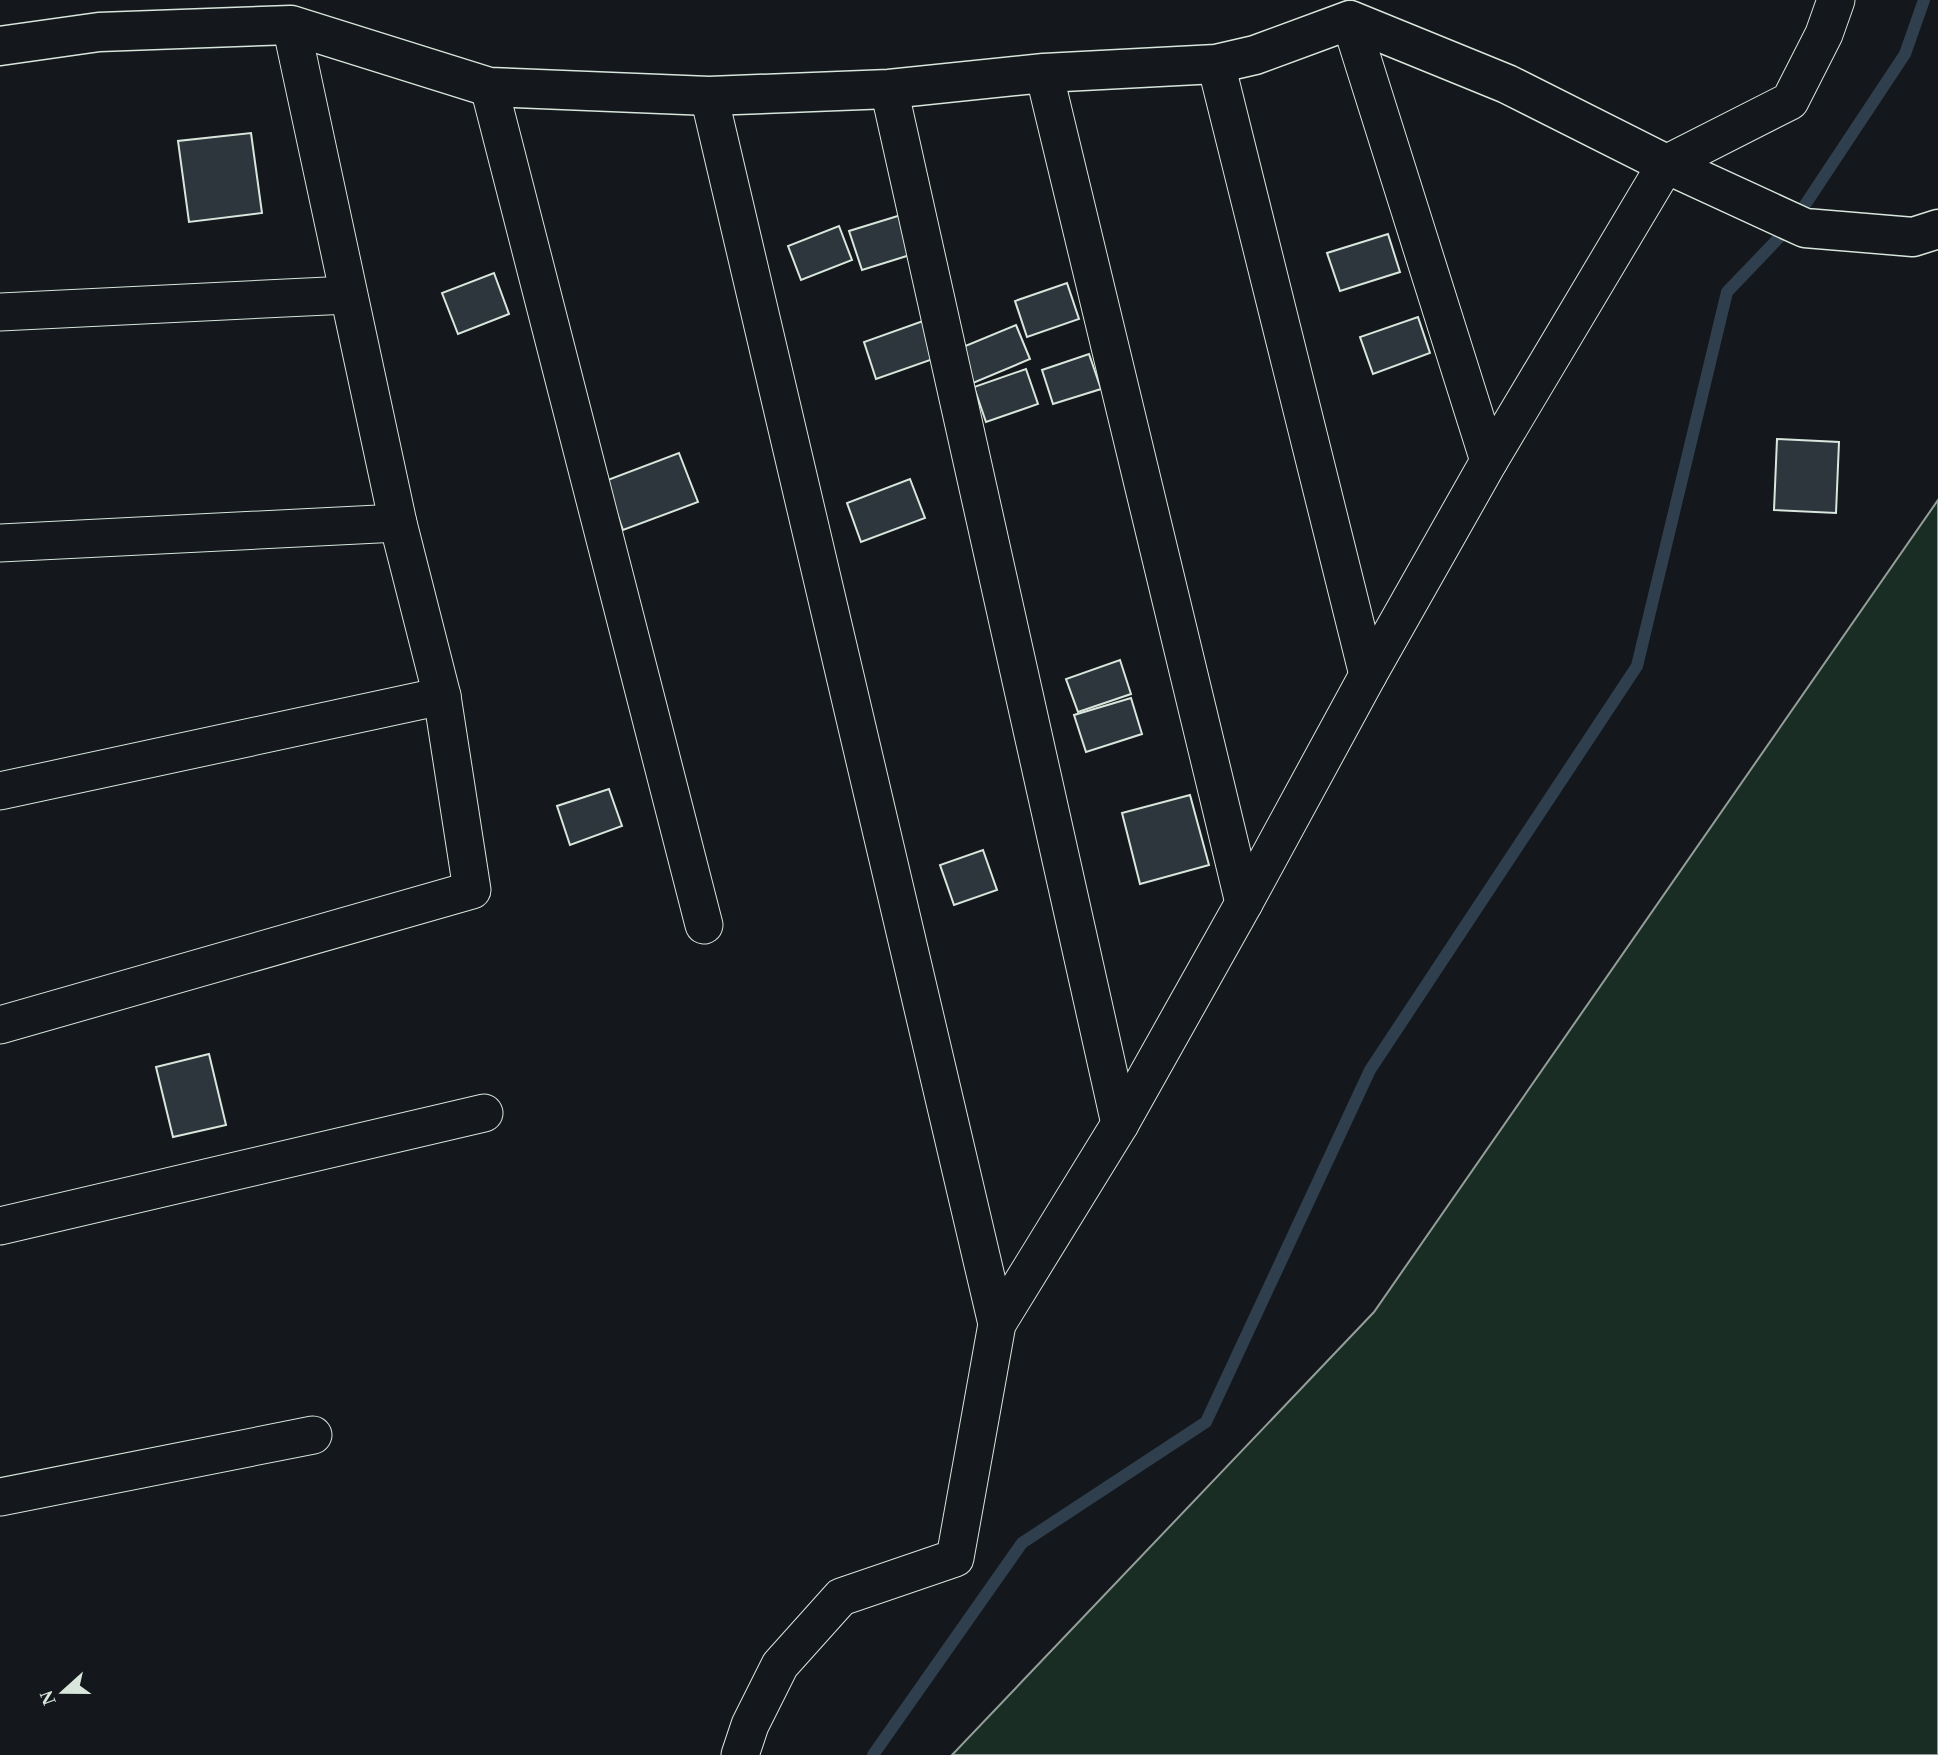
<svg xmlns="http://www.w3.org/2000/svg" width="1938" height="1755" viewBox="0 0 1938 1755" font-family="Georgia,serif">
  <rect width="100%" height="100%" fill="#14181c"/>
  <polygon fill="#1a2d24" stroke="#939e99" stroke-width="2" points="1938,500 1938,1755 952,1755 1374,1312"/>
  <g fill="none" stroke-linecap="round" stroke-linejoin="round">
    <polyline stroke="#2f3f4d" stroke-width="12" points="873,1755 1022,1543 1206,1422 1370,1070 1637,666 1727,292 1793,223 1905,54 1924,0"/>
  </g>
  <g fill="#2c363c" stroke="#d8e6dc" stroke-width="2">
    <polygon points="251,133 262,213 189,222 178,141"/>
    <polygon points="901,215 913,254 862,270 849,231"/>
    <polygon points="839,226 852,260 801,280 788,246"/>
    <polygon points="1388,234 1400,272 1340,291 1327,253"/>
    <polygon points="494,273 509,314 458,334 442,293"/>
    <polygon points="1067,283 1079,319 1027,337 1015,301"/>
    <polygon points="1418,317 1430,353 1373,374 1360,337"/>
    <polygon points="923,321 936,358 876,379 864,342"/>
    <polygon points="1016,325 1030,359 973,383 958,349"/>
    <polygon points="1089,354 1101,389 1053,404 1042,370"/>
    <polygon points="1026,369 1038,404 986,422 974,387"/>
    <polygon points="1777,439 1839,442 1836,513 1774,510"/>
    <polygon points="679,453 698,502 623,530 605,481"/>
    <polygon points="910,479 925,518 861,542 847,503"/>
    <polygon points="1120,660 1131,694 1078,712 1066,679"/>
    <polygon points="1131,698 1142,734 1086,752 1074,715"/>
    <polygon points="609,789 622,826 570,845 557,806"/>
    <polygon points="1190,795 1209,865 1140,884 1122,813"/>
    <polygon points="983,850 997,890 954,905 940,865"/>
    <polygon points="209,1054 226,1125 173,1137 156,1067"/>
  </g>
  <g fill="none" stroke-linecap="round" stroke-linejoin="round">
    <defs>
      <g id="street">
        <polyline points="1350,20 1489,461"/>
        <polyline points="1216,64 1368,675"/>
        <polyline points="1044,73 1244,903"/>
        <polyline points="489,87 704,925"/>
        <polyline points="889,89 1120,1124"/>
        <polyline points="709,96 997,1324"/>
        <polyline points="0,312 348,295"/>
        <polyline points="0,543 398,523"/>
        <polyline points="0,791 442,696"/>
        <polyline points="0,1025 472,890 442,696 398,523 291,25"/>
        <polyline points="0,1226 484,1113"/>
        <polyline points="0,1497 313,1435"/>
        <polyline points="740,1755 750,1725 780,1665 841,1597 955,1558 997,1324 1120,1124 1244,903 1368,675 1489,461 1666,164 1790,101 1824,34 1836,0"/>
      </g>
      <polyline id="secondary" points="0,46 99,32 291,25 489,87 709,96 889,89 1044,73 1216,64 1255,55 1350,20 1507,84 1666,164 1805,228 1913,237 1938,229"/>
    </defs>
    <use href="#street" stroke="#d8e6dc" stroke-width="39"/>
    <use href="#secondary" stroke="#d8e6dc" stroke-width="41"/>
    <use href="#street" stroke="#14181c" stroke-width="37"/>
    <use href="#secondary" stroke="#14181c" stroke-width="38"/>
  </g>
  <g transform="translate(63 1692) rotate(249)" stroke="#14181c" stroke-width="5" paint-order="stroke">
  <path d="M0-5L12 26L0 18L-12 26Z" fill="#d8e6dc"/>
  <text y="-10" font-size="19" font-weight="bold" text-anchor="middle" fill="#d8e6dc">N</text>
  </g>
</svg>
